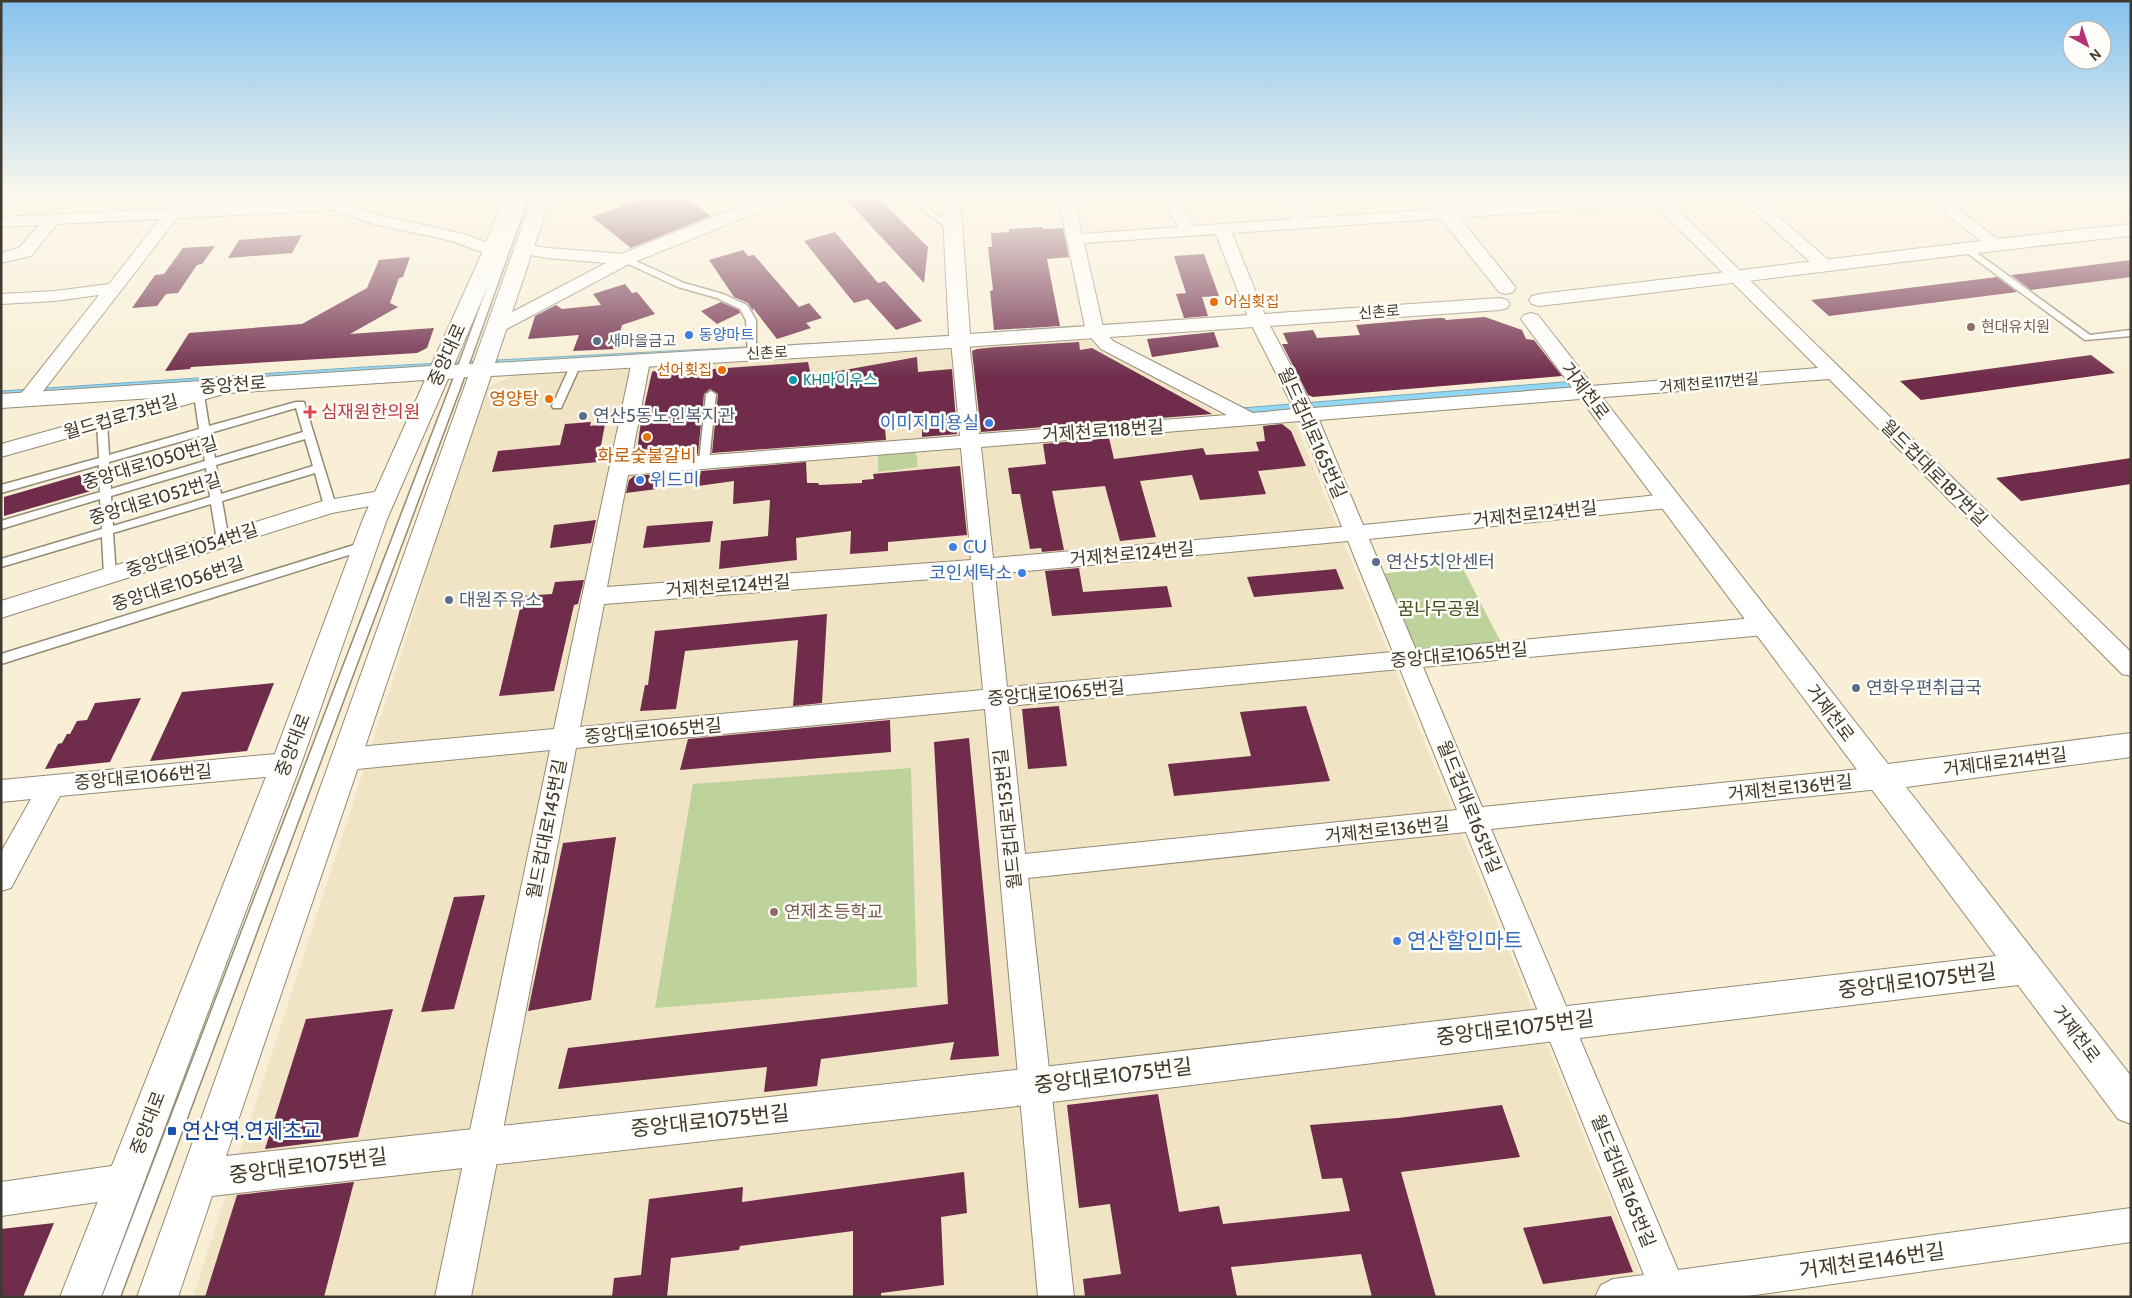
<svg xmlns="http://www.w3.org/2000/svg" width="2132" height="1298" viewBox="0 0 2132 1298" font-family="Cabin,'Noto Sans KR',sans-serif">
  <rect width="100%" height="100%" fill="#f8efd6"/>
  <polygon fill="#f0e4c4" points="1086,339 1138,365 1169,386 1235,423 1293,417 1649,1297 193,1297 407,636 479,391 515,375 630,366"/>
  <g fill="#bed29c">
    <polygon points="916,452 918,467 878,472 878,455"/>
    <polygon points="1460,563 1503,646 1415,654 1382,574"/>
    <polygon points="911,768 917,987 655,1008 693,784"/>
  </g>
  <polygon fill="#92d8f6" stroke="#79a9bb" points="1077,326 1242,408 1575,381 1584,396 1253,423 1127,361 1087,337 1,404 1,391 365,367 897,339"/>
  <g fill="#6f2c4b">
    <polygon points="668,196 684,196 711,216 631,248 592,217 643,199 646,201 653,198 656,200"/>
    <polygon points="843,196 876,196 928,247 924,283"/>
    <polygon points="1043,227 1043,229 1063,228 1069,257 1047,259 1060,326 994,330 990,291 993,290 988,247 992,247 991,233 1009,232 1009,229"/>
    <polygon points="835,232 878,283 885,281 922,321 896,330 868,299 854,303 804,241"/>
    <polygon points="302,235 292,253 228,258 239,240"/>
    <polygon points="215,246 202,264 197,265 178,293 166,294 157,306 132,308 155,275 164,274 183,248"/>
    <polygon points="743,250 748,256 754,255 799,307 809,303 822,318 806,323 811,328 777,339 753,308 753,311 748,303 734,297 709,260"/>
    <polygon points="1204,254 1219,296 1202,297 1208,316 1184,318 1176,294 1186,293 1174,256"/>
    <polygon points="410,257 403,277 399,278 390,303 398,307 350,334 434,328 427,348 417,353 191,367 190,369 165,371 189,333 302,324 367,288 379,260"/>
    <polygon points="2131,260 2131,277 2031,290 2011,275"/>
    <polygon points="1997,277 2017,292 1829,316 1811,300"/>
    <polygon points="625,284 632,293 637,292 655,314 622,325 615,349 573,351 579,335 528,339 535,316 556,305 562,309 601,305 593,294"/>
    <polygon points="721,302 739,310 740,313 717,324 701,311"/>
    <polygon points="1485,317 1522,330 1526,339 1534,340 1562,376 1313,397 1308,395 1282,344 1288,344 1283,333 1313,330 1317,338 1360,335 1356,325 1437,318 1444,318 1446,320"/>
    <polygon points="1214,332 1219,347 1152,357 1147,339"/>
    <polygon points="1079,342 1080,350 1092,348 1212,414 981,432 972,351 977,349 996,347"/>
    <polygon points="2091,355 2115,373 1921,400 1900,381"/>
    <polygon points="917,357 918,372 952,369 957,434 922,437 922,413 884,416 886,440 712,453 718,394 710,389 704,394 698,454 636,459 641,421 652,372 658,369 699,367 700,370 808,362 811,376"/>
    <polygon points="591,422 590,426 605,424 598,462 492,472 498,451 560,445 565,424"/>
    <polygon points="1282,424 1291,431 1306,466 1258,471 1266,494 1200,500 1192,475 1140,481 1156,537 1120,541 1105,486 1052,491 1064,550 1042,552 1041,548 1030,549 1020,494 1012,494 1008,468 1046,464 1043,444 1109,438 1114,459 1203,448 1206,455 1259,451 1256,442 1265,441 1263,426"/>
    <polygon points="2131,458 2131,484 2021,501 1996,478"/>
    <polygon points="806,462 807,483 818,483 819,485 862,483 862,480 874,479 873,474 960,466 967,535 888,542 888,551 850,554 851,531 796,538 797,560 719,569 721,541 768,536 770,500 733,504 734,481 698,486 701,471"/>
    <polygon points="97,470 98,489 4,516 4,497"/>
    <polygon points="659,474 657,489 626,493 629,480 634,476"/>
    <polygon points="596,520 591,543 550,548 554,525"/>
    <polygon points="713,521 710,542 643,548 647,526"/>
    <polygon points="1079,568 1083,592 1167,586 1172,607 1052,616 1045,571"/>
    <polygon points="1336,569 1344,589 1254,597 1247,577"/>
    <polygon points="584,580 578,604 574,605 554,691 499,696 523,596 552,594 555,582"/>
    <polygon points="827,614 822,703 793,706 798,640 685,651 676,709 640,711 645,685 648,685 655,631"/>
    <polygon points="274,683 247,751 150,761 182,692"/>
    <polygon points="141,698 110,762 45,769 58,744 62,743 67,734 70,734 77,721 87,720 95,703"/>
    <polygon points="1059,706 1067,766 1028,769 1022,709"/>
    <polygon points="1306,706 1330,781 1174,796 1168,764 1251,756 1240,712"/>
    <polygon points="890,720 891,752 680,770 688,739"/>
    <polygon points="969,738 999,1056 950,1060 954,1042 821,1059 817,1086 764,1092 767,1067 558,1089 568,1048 948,1004 934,742"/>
    <polygon points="616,837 591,1000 528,1011 563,843"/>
    <polygon points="485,895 454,1009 421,1012 454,897"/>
    <polygon points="393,1009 358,1137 265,1149 306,1019"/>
    <polygon points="1158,1094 1179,1212 1219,1206 1223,1224 1350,1211 1342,1178 1322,1179 1310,1125 1398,1118 1502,1105 1520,1157 1401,1172 1436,1297 1372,1297 1361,1254 1231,1267 1237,1297 1085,1297 1083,1279 1121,1274 1110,1204 1079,1208 1067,1105"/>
    <polygon points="964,1172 967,1213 941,1217 944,1285 881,1293 881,1297 853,1297 853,1231 740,1246 739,1250 671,1258 667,1297 612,1297 614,1278 641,1275 649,1199 743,1187 742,1202"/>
    <polygon points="354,1182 324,1297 205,1297 237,1195"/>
    <polygon points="1611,1216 1633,1272 1543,1284 1523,1228"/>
    <polygon points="54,1223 23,1297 1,1297 1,1229"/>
  </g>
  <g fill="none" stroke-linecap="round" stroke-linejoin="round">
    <defs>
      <g id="lane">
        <polygon points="1,196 8,196 1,201"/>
        <polygon points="337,196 345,196 338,207 332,207 331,205"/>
        <polygon points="521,196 529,196 466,372 120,1297 102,1297 456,372"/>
        <polygon points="903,196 912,196 957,228 950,230"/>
        <polygon points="1966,245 2090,335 2131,330 2131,336 2085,340 1963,250 1962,248"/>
        <polygon points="625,256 684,283 723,294 747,305 756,320 756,356 750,356 748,354 746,320 740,309 717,298 678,287 622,261 621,259"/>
        <polygon points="576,361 581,364 562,406 561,408 553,408 552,406 571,364"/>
        <polygon points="711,391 716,394 709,462 704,465 699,462 706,394"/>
        <path d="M 199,392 L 204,395 L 209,426 L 296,402 L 304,402 L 336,506 L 334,509 L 330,510 L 324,506 L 315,473 L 222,501 L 229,540 L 227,543 L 223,544 L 217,540 L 211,504 L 113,533 L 116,576 L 114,579 L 106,579 L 104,576 L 102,537 L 1,567 L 1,559 L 102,529 L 100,499 L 1,529 L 1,521 L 100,492 L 99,465 L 1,493 L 1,485 L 99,458 L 97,422 L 98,420 L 102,419 L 107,422 L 109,455 L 199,429 L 194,395 ZM 296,408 L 303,432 L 215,458 L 210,433 ZM 200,436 L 205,461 L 111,489 L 109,462 ZM 305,439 L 313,466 L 221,494 L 216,465 ZM 206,468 L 210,497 L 113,526 L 111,496 Z"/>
        <polygon points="367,541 373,545 371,548 1,664 1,654"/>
      </g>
      <g id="street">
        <path d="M 1058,196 L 1074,196 L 1082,234 L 1178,227 L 1161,196 L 1177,196 L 1194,226 L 1293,219 L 1276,196 L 1292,196 L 1309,218 L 1636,196 L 1713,196 L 1711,199 L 1671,203 L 2131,652 L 2131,676 L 2122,674 L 1829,379 L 1319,420 L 1363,525 L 1668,494 L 1675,496 L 1679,501 L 1675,506 L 1668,508 L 1369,539 L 1416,650 L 1764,617 L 1772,620 L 1776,626 L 1772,632 L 1764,635 L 1423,667 L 1482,807 L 1880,767 L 1889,770 L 1893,778 L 1889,786 L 1880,789 L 1491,829 L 1678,1270 L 2131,1208 L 2131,1242 L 1741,1297 L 1595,1297 L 1601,1285 L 1613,1279 L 1644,1275 L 1466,832 L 1028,878 L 1074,1297 L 1038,1297 L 985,709 L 576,748 L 471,1297 L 435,1297 L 550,750 L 347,770 L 338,766 L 334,759 L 338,752 L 347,748 L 554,729 L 632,361 L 634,357 L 641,355 L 648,357 L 650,361 L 631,461 L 960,436 L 951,341 L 954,337 L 960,336 L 966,337 L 969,341 L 979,434 L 1227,415 L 1101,349 L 1086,332 ZM 1654,204 L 1818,368 L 1313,408 L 1267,320 L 1232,233 ZM 1216,234 L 1249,320 L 1294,409 L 1253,413 L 1113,341 L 1104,331 L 1084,243 ZM 1300,421 L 1342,527 L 993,558 L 981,447 ZM 961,448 L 971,560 L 607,587 L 628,475 ZM 1348,541 L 1393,652 L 1007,687 L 995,574 ZM 972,576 L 983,690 L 580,727 L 604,604 ZM 1400,669 L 1457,810 L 1025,854 L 1009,706 Z"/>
        <polygon points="1737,196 1754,196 1831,262 1833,266 1831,270 1819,270"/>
        <polygon points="1923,196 1941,196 2004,244 2002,248 1990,248"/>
        <polygon points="180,199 186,201 188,204 185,208 335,200 382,216 464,234 499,247 501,251 499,255 493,256 452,241 370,223 333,210 177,218 34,403 27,405 20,403 17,399 20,395 99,295 55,301 1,304 1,294 55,291 109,284 160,219 57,224 31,256 1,263 1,253 19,248 39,225 1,227 1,217 168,209 174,201"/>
        <polygon points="524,244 548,248 625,254 631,255 633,259 631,263 503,331 497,332 491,331 488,327 491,323 606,263 548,258 518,253 516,249 518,245"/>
        <polygon points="231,380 238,382 241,386 238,390 1,457 1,444"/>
        <polygon points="385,490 392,492 396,497 392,502 332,513 1,618 1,601 323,501"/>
        <polygon points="286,753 295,757 299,764 295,771 286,775 60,796 11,888 1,891 1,852 31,799 1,802 1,780"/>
        <polygon points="125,1164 137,1169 142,1181 137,1193 125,1198 1,1216 1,1182"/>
      </g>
      <g id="secondary">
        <polygon points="504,196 522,196 503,251 454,365 473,364 533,196 551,196 495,363 949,336 942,196 960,196 970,334 1500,298 1507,300 1510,304 1507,308 1500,310 863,354 491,376 226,1156 1035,1068 1996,956 1524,323 1521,319 1524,315 1531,313 1538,315 1888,764 2131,733 2131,757 1906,787 2131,1076 2131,1124 2118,1119 2018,985 1035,1104 212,1196 178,1297 137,1297 468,377 448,379 387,519 301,764 101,1297 60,1297 271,764 363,519 425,380 1,408 1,394 431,366 483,251"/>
        <polygon points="766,196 791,196 788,200 632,263 625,265 618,263 615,259 618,255"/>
        <polygon points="1423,196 1442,196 1513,284 1516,288 1513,292 1506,294 1499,292"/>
        <path d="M 2131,224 L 2131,236 C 1933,256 1736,284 1539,306 L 1532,304 L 1529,300 L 1532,296 L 1539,294 C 1736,272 1933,245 2131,224 Z"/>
      </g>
    </defs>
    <use href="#lane" stroke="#948b74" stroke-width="3"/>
    <use href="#street" stroke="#948b74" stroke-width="2"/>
    <use href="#secondary" stroke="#948b74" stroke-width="2"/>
    <use href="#lane" fill="#fff" fill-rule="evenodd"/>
    <use href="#street" fill="#fff" fill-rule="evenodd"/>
    <use href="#secondary" fill="#fff" fill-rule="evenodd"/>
  </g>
  <linearGradient id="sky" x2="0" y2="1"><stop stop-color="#85c2ee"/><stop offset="0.52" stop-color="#fcf8ed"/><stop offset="1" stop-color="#fcf8ed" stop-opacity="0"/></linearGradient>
  <rect width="2132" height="378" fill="url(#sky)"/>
  <g fill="#e8710a" stroke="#fffdf8" stroke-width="2">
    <circle cx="1214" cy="302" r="5"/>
    <circle cx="722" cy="370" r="5"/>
    <circle cx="549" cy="399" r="5"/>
    <circle cx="647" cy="437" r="5"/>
  </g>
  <g fill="#8d6e63" stroke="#fffdf8" stroke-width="2">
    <circle cx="1971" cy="327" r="5"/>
    <circle cx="774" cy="912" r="5"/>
  </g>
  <g fill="#3f7fe0" stroke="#fffdf8" stroke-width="2">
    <circle cx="689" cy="335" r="5"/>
    <circle cx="989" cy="423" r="5"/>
    <circle cx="640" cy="480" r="5"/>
    <circle cx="953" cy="547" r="5"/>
    <circle cx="1022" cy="573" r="5"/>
    <circle cx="1397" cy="941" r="5"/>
  </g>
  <g fill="#5c6f8a" stroke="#fffdf8" stroke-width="2">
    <circle cx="597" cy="341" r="5"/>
    <circle cx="583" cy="416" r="5"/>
    <circle cx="1376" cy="562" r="5"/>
    <circle cx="449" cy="600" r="5"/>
    <circle cx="1856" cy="688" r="5"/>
  </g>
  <circle fill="#0f9aa8" stroke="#fffdf8" stroke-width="2" cx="793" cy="380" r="5"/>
  <path fill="#e0444e" stroke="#fffdf8" stroke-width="2" d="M307.5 404.5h5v5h5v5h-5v5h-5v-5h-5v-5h5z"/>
  <rect fill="#1a4fb4" stroke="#fffdf8" stroke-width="2" x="167" y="1126" width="10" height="10" rx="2.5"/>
  <g text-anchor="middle" stroke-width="5" stroke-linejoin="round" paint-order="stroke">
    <g font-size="15" fill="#c56008" stroke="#fffdf8" text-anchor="start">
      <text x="1224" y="307">어심횟집</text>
      <text x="712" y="375" text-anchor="end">선어횟집</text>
    </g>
    <g font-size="15" fill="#3e3a30" stroke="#fffdf8">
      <text transform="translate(1379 312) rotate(-4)" y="5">신촌로</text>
      <text transform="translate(767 353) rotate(-3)" y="5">신촌로</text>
      <text transform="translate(1709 383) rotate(-5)" y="5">거제천로117번길</text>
    </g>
    <g font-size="15" fill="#785e54" stroke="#fffdf8" text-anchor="start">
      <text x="1981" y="332">현대유치원</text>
    </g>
    <g font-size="15" fill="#366cbe" stroke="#fffdf8" text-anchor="start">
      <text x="699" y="340">동양마트</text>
    </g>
    <g font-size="15" fill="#4e5e75" stroke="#fffdf8" text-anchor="start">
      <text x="607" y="346">새마을금고</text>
    </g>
    <g font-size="15" fill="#0d838f" stroke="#fffdf8" text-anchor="start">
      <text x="803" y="385">KH마이우스</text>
    </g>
    <g font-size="18" fill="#3e3a30" stroke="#fffdf8">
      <text transform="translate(447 355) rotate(-66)" y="6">중앙대로</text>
      <text transform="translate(233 385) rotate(-4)" y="6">중앙천로</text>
      <text transform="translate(1585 391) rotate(53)" y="6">거제천로</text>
      <text transform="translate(121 417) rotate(-16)" y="6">월드컵로73번길</text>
      <text transform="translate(1103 431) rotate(-4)" y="6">거제천로118번길</text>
      <text transform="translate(1312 433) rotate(66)" y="6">월드컵대로165번길</text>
      <text transform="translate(150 463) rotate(-17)" y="6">중앙대로1050번길</text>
      <text transform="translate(1934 473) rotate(45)" y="6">월드컵대로187번길</text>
      <text transform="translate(155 499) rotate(-17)" y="6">중앙대로1052번길</text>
      <text transform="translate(1535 514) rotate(-6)" y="6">거제천로124번길</text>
      <text transform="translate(192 550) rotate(-18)" y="6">중앙대로1054번길</text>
      <text transform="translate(1132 554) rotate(-5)" y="6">거제천로124번길</text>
      <text transform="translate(178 584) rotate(-18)" y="6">중앙대로1056번길</text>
      <text transform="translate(728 586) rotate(-4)" y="6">거제천로124번길</text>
      <text transform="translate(1459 655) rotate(-5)" y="6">중앙대로1065번길</text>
      <text transform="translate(1056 693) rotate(-5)" y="6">중앙대로1065번길</text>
      <text transform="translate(1830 713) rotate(53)" y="6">거제천로</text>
      <text transform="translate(653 731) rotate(-5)" y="6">중앙대로1065번길</text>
      <text transform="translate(293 745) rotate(-69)" y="6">중앙대로</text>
      <text transform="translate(2005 762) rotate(-7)" y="6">거제대로214번길</text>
      <text transform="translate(143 777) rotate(-5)" y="6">중앙대로1066번길</text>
      <text transform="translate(1790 788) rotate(-6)" y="6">거제천로136번길</text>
      <text transform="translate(1469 807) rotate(68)" y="6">월드컵대로165번길</text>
      <text transform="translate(1008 819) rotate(-96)" y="6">월드컵대로153번길</text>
      <text transform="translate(547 829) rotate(-79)" y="6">월드컵대로145번길</text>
      <text transform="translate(1387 830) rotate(-6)" y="6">거제천로136번길</text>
      <text transform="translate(2076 1034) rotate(53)" y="6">거제천로</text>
      <text transform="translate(148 1123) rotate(-69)" y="6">중앙대로</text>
      <text transform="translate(1623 1181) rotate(68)" y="6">월드컵대로165번길</text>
    </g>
    <g font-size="18" fill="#c56008" stroke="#fffdf8" text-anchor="end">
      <text x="539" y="405">영양탕</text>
      <text x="647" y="462" text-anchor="middle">화로숯불갈비</text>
    </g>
    <g font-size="18" fill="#be3a42" stroke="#fffdf8" text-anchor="start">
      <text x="321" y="418">심재원한의원</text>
    </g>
    <g font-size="18" fill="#4e5e75" stroke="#fffdf8" text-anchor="start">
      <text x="593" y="422">연산5동노인복지관</text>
      <text x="1386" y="568">연산5치안센터</text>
      <text x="459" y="606">대원주유소</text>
      <text x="1866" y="694">연화우편취급국</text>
    </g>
    <g font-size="18" fill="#366cbe" stroke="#fffdf8" text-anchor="end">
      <text x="979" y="429">이미지미용실</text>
      <text x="650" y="486" text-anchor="start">위드미</text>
      <text x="963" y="553" text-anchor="start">CU</text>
      <text x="1012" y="579">코인세탁소</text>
    </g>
    <g font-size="18" fill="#41511d" stroke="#fffdf8">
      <text x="1439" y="615">꿈나무공원</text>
    </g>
    <g font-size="18" fill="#785e54" stroke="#fffdf8" text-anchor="start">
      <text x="784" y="918">연제초등학교</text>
    </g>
    <g font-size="21" fill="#366cbe" stroke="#fffdf8" text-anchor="start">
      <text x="1407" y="948">연산할인마트</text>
    </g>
    <g font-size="21" fill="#3e3a30" stroke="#fffdf8">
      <text transform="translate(1917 981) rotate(-7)" y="7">중앙대로1075번길</text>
      <text transform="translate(1515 1028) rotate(-7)" y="7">중앙대로1075번길</text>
      <text transform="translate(1113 1076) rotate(-7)" y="7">중앙대로1075번길</text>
      <text transform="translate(710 1121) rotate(-6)" y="7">중앙대로1075번길</text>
      <text transform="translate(308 1166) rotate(-7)" y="7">중앙대로1075번길</text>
      <text transform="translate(1872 1261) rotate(-8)" y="7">거제천로146번길</text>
    </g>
    <g font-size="21" fill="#164399" stroke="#fffdf8" text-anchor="start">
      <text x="182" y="1138">연산역.연제초교</text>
    </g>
  </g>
  <rect width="2132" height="1298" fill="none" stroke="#3e3a30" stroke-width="5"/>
  <g transform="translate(2087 45) rotate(140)"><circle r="24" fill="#fffdf8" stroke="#b2afa8"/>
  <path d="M0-4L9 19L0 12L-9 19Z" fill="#b73277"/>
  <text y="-8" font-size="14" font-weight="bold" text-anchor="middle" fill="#3e3a30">N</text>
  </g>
</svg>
